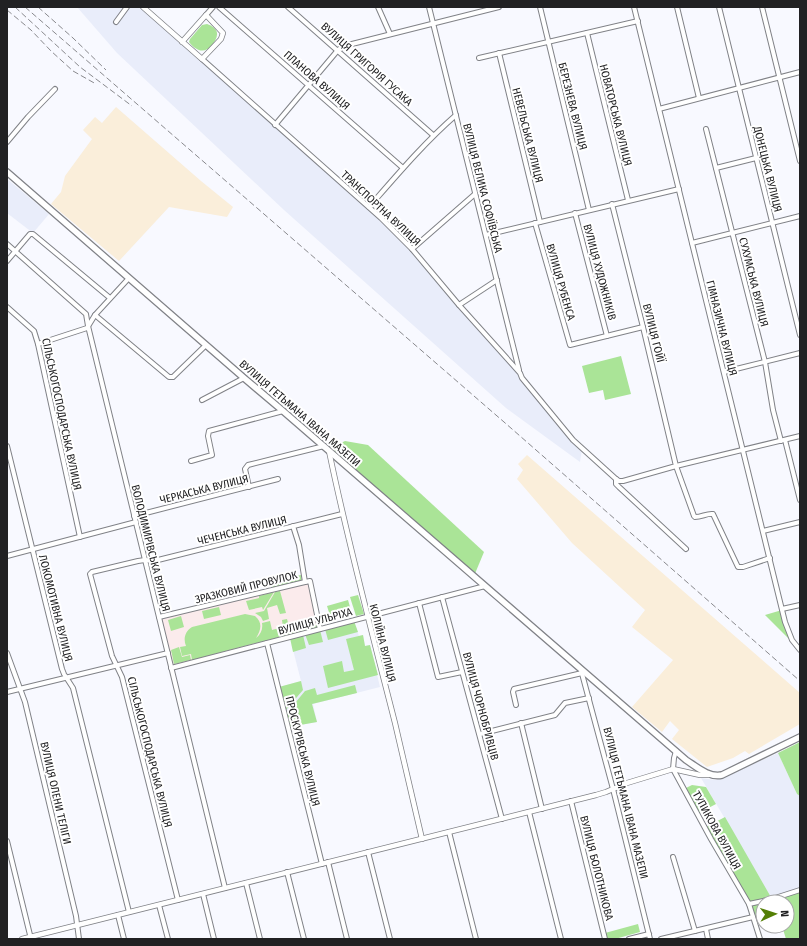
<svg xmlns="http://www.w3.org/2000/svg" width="807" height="946" viewBox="0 0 807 946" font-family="'Fira Sans Condensed',sans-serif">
  <rect width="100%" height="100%" fill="#f8f9ff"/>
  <g fill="#e9edfa">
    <polygon points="77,7 143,7 412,249 520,373 582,450 580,462 506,408 284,210 117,53"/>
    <polygon points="7,179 49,214 33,233 7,213"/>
    <polygon points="354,621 359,636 363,635 365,646 370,645 380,687 313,704 317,722 289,727 279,687 301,681 290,638"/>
    <polygon points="778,753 797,794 800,796 800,890 772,899 701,778 715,780 722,778"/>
  </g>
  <g fill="#faeeda">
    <polygon points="116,107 201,181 233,207 227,217 169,207 119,261 51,204 61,192 65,176 92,139 83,130 95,117 102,123"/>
    <polygon points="527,455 800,693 800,724 749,754 745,751 733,758 707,767 672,739 679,730 670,721 662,732 632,707 673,660 632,627 645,610 572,543 517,479 523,470 518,464"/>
  </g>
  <polygon fill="#fbebec" points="310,581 320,629 171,668 159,618"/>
  <g fill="#aae497">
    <path d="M 207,24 C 218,28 220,34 213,44 C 205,54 197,52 189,42 L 190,39 L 202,25 Z"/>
    <polygon points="621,356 631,394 605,400 603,390 589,393 582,366"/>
    <polygon points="345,441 368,445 484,552 474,576 327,450"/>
    <polygon points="301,575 302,582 272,589 270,582"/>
    <polygon points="280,591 286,613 280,614 277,605 267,608 269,619 263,621 261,617 255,613 264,611 275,592"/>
    <polygon points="274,592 263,610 262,607 249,610 246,601 259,598 259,596"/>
    <polygon points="358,595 364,614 356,616 350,597"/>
    <polygon points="348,600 352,614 331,619 327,606"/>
    <polygon points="219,607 221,615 204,619 202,611"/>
    <polygon points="782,610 791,641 765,615"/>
    <path d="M 245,614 L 255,616 C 263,623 261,630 256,638 C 261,634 263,629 262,623 L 270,621 L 272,630 L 283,627 L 282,620 L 287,619 L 290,631 L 317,625 L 317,627 L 192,660 L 191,654 L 182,656 L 180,647 L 186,646 C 183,639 185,631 192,627 Z"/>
    <polygon points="181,616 184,627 171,631 168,620"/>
    <polygon points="354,621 358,632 328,640 325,629"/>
    <polygon points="320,630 323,642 309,645 305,634"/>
    <polygon points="303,635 306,648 293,652 290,638"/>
    <polygon points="363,635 365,646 370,645 378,675 328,688 323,666 342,661 344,672 354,670 346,639"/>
    <polygon points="179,647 182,657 190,655 191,660 174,664 171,650"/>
    <polygon points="301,681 303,690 285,711 279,687"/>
    <polygon points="355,685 357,693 312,704 317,722 289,727 286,714 305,691 315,688 317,695"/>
    <polygon points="800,742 800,796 797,794 778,753"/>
    <polygon points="692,785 706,787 716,804 697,814 684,789"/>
    <polygon points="725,817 772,899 800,890 800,939 786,939 782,926 787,926 787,902 763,902 763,915 753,917 749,904 704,828"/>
    <polygon points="638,924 640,932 615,939 606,939 605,933"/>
  </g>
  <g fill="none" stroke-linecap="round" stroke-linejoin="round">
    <defs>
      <g id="minor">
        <polyline points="219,7 403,168"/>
        <polyline points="288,7 433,135"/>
        <polyline points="378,7 390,34"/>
        <polyline points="429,7 519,370"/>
        <polyline points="540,7 589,210"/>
        <polyline points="634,7 785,622 792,640 800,650"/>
        <polyline points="677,7 699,98"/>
        <polyline points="719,7 800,335"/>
        <polyline points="762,7 800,161"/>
        <polyline points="206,15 213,7"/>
        <polyline points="116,22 127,7"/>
        <polyline points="587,33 628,200"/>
        <polyline points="499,53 540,222"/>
        <polyline points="479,58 638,21"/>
        <polyline points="202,59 381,218 412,249 459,305 520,373 522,378 573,440 616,479 619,481 623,481 676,466 643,327 612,204"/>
        <polyline points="659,109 800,72"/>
        <polyline points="275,125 338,50 344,46 499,7"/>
        <polyline points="706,129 765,362 773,410 781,441"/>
        <polyline points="7,142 28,117 55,89"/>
        <polyline points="716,168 756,158"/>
        <path d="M 369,207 C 397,175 424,143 456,115"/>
        <polyline points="575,213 607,336"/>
        <polyline points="535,223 570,345 643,327"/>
        <polyline points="486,235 679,189"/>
        <polyline points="692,243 800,216"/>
        <polyline points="7,244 86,314 88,326 225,888"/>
        <polyline points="412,249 475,194"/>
        <polyline points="7,261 30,234 33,234 110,298"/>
        <polyline points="459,305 497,280"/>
        <polyline points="7,307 34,331 38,344 80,537"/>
        <polyline points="95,315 169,377 173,377 206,345"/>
        <polyline points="38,344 87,328 95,315 129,278"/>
        <polyline points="724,372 800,353"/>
        <polyline points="202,400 244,378"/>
        <polyline points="785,440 800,500"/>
        <polyline points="7,446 62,669 64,674 73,688 129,912"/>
        <polyline points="191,461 212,455 208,436 209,431 283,411"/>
        <polyline points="616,479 616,484 619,487 686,549"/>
        <polyline points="249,487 245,469 248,465 324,446"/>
        <polyline points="134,516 278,479"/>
        <polyline points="763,531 800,522"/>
        <polyline points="7,556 136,522"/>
        <path d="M 770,558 L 743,567 L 738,567 L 713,514 C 707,513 702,517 695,517 L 694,516 L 676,466 L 800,436"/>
        <polyline points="305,582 310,581 320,629"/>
        <polyline points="442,597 502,819"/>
        <polyline points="419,603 438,677 462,672"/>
        <polyline points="782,609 800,605"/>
        <polyline points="159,617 305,582 299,545 293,526"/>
        <polyline points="267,643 322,864"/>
        <polyline points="7,653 25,702 76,916 79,939"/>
        <polyline points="171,668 485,586"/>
        <polyline points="581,670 613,789 650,939"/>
        <polyline points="7,692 168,653"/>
        <polyline points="516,705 513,692 514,689 582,673"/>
        <polyline points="521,723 542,809"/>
        <polyline points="480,734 555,715 565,703 589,698"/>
        <polyline points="676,751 674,758 673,769 711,839 749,904 760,939"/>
        <polyline points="571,801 605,939"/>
        <polyline points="529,812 561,939"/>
        <polyline points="449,832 476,939"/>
        <polyline points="7,841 31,939"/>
        <polyline points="368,852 390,939"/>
        <polyline points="673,857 695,931"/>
        <polyline points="328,862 347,939"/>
        <polyline points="287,872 304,939"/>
        <polyline points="246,883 260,939"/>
        <polyline points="203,894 214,939"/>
        <polyline points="178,900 122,677 112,656 90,574 92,572 138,561 145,560 154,561 342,514"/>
        <polyline points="749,904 772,899 800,890"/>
        <polyline points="159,905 168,939"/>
        <polyline points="118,915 124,939"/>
        <polyline points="706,929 708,939"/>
        <polyline points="629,939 649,934"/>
        <polyline points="661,939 753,917"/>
      </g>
      <g id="tertiary">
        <polyline points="143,7 202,59 221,39 223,33 206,15 182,42"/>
        <path d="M 329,451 C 348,543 372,633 395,723 C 404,762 413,800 422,839"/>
        <polyline points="22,939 596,795 606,792 627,783 673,769 700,775 709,775"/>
      </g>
      <path id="secondary" d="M 7,172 L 244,378 L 283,411 L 686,760 C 697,767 709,778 722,775 L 800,737"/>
    </defs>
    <use href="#minor" stroke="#808287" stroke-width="6"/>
    <use href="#tertiary" stroke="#808287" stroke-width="6"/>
    <use href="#secondary" stroke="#808287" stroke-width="8"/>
    <use href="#minor" stroke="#fff" stroke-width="4"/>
    <use href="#tertiary" stroke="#fff" stroke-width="4.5"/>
    <use href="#secondary" stroke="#fff" stroke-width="5.5"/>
    <g stroke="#89898d" stroke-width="1" stroke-dasharray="6 3" stroke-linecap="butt">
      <polyline points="15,7 80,67 132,106"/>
      <polyline points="25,7 504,422 800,681"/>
      <polyline points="38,7 73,38 106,70"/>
      <polyline points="7,10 31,30 51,51 73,71 96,84"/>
    </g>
  </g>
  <g text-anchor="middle" stroke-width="4" stroke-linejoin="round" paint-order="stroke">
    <g font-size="11" fill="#212123" stroke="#fff">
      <text transform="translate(367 64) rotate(42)" y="4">ВУЛИЦЯ ГРИГОРІЯ ГУСАКА</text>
      <text transform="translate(317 80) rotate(41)" y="4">ПЛАНОВА ВУЛИЦЯ</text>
      <text transform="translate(573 106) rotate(76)" y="4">БЕРЕЗНЕВА ВУЛИЦЯ</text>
      <text transform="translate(616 115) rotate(76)" y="4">НОВАТОРСЬКА ВУЛИЦЯ</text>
      <text transform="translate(528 135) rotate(76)" y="4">НЕВЕЛЬСЬКА ВУЛИЦЯ</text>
      <text transform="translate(768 169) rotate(76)" y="4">ДОНЕЦЬКА ВУЛИЦЯ</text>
      <text transform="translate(483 188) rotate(76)" y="4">ВУЛИЦЯ ВЕЛИКА СОФІЇВСЬКА</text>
      <text transform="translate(381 208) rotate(43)" y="4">ТРАНСПОРТНА ВУЛИЦЯ</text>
      <text transform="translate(600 272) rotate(75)" y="4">ВУЛИЦЯ ХУДОЖНИКІВ</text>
      <text transform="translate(561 282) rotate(74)" y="4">ВУЛИЦЯ РУБЕНСА</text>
      <text transform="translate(754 282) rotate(76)" y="4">СУХУМСЬКА ВУЛИЦЯ</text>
      <text transform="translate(722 328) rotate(76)" y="4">ГІМНАЗИЧНА ВУЛИЦЯ</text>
      <text transform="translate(654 333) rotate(76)" y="4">ВУЛИЦЯ ГОЙЇ</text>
      <text transform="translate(300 413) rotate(41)" y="4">ВУЛИЦЯ ГЕТЬМАНА ІВАНА МАЗЕПИ</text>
      <text transform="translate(62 414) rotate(78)" y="4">СІЛЬСЬКОГОСПОДАРСЬКА ВУЛИЦЯ</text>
      <text transform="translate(204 489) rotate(-14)" y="4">ЧЕРКАСЬКА ВУЛИЦЯ</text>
      <text transform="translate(242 530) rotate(-14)" y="4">ЧЕЧЕНСЬКА ВУЛИЦЯ</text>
      <text transform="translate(151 548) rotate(76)" y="4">ВОЛОДИМИРІВСЬКА ВУЛИЦЯ</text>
      <text transform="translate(246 587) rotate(-14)" y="4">ЗРАЗКОВИЙ ПРОВУЛОК</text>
      <text transform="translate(56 608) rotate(76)" y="4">ЛОКОМОТИВНА ВУЛИЦЯ</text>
      <text transform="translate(315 621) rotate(-15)" y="4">ВУЛИЦЯ УЛЬРІХА</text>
      <text transform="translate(383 643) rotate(76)" y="4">КОЛІЙНА ВУЛИЦЯ</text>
      <text transform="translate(481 706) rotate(75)" y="4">ВУЛИЦЯ ЧОРНОБРИВЦІВ</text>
      <text transform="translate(303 751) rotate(76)" y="4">ПРОСКУРІВСЬКА ВУЛИЦЯ</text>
      <text transform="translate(150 752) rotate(76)" y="4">СІЛЬСЬКОГОСПОДАРСЬКА ВУЛИЦЯ</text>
      <text transform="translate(56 793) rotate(77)" y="4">ВУЛИЦЯ ОЛЕНИ ТЕЛІГИ</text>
      <text transform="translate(626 803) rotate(76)" y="4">ВУЛИЦЯ ГЕТЬМАНА ІВАНА МАЗЕПИ</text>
      <text transform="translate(717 830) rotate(61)" y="4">ТУПИКОВА ВУЛИЦЯ</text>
      <text transform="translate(597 868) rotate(76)" y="4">ВУЛИЦЯ БОЛОТНИКОВА</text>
    </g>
  </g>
  <rect width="807" height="946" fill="none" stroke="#212123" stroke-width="16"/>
  <g transform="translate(775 914) rotate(87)"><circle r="19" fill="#ffffff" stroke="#a6a6a7"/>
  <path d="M0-3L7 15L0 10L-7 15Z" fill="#547f05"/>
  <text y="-6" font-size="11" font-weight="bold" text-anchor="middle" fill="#212123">N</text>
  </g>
</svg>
